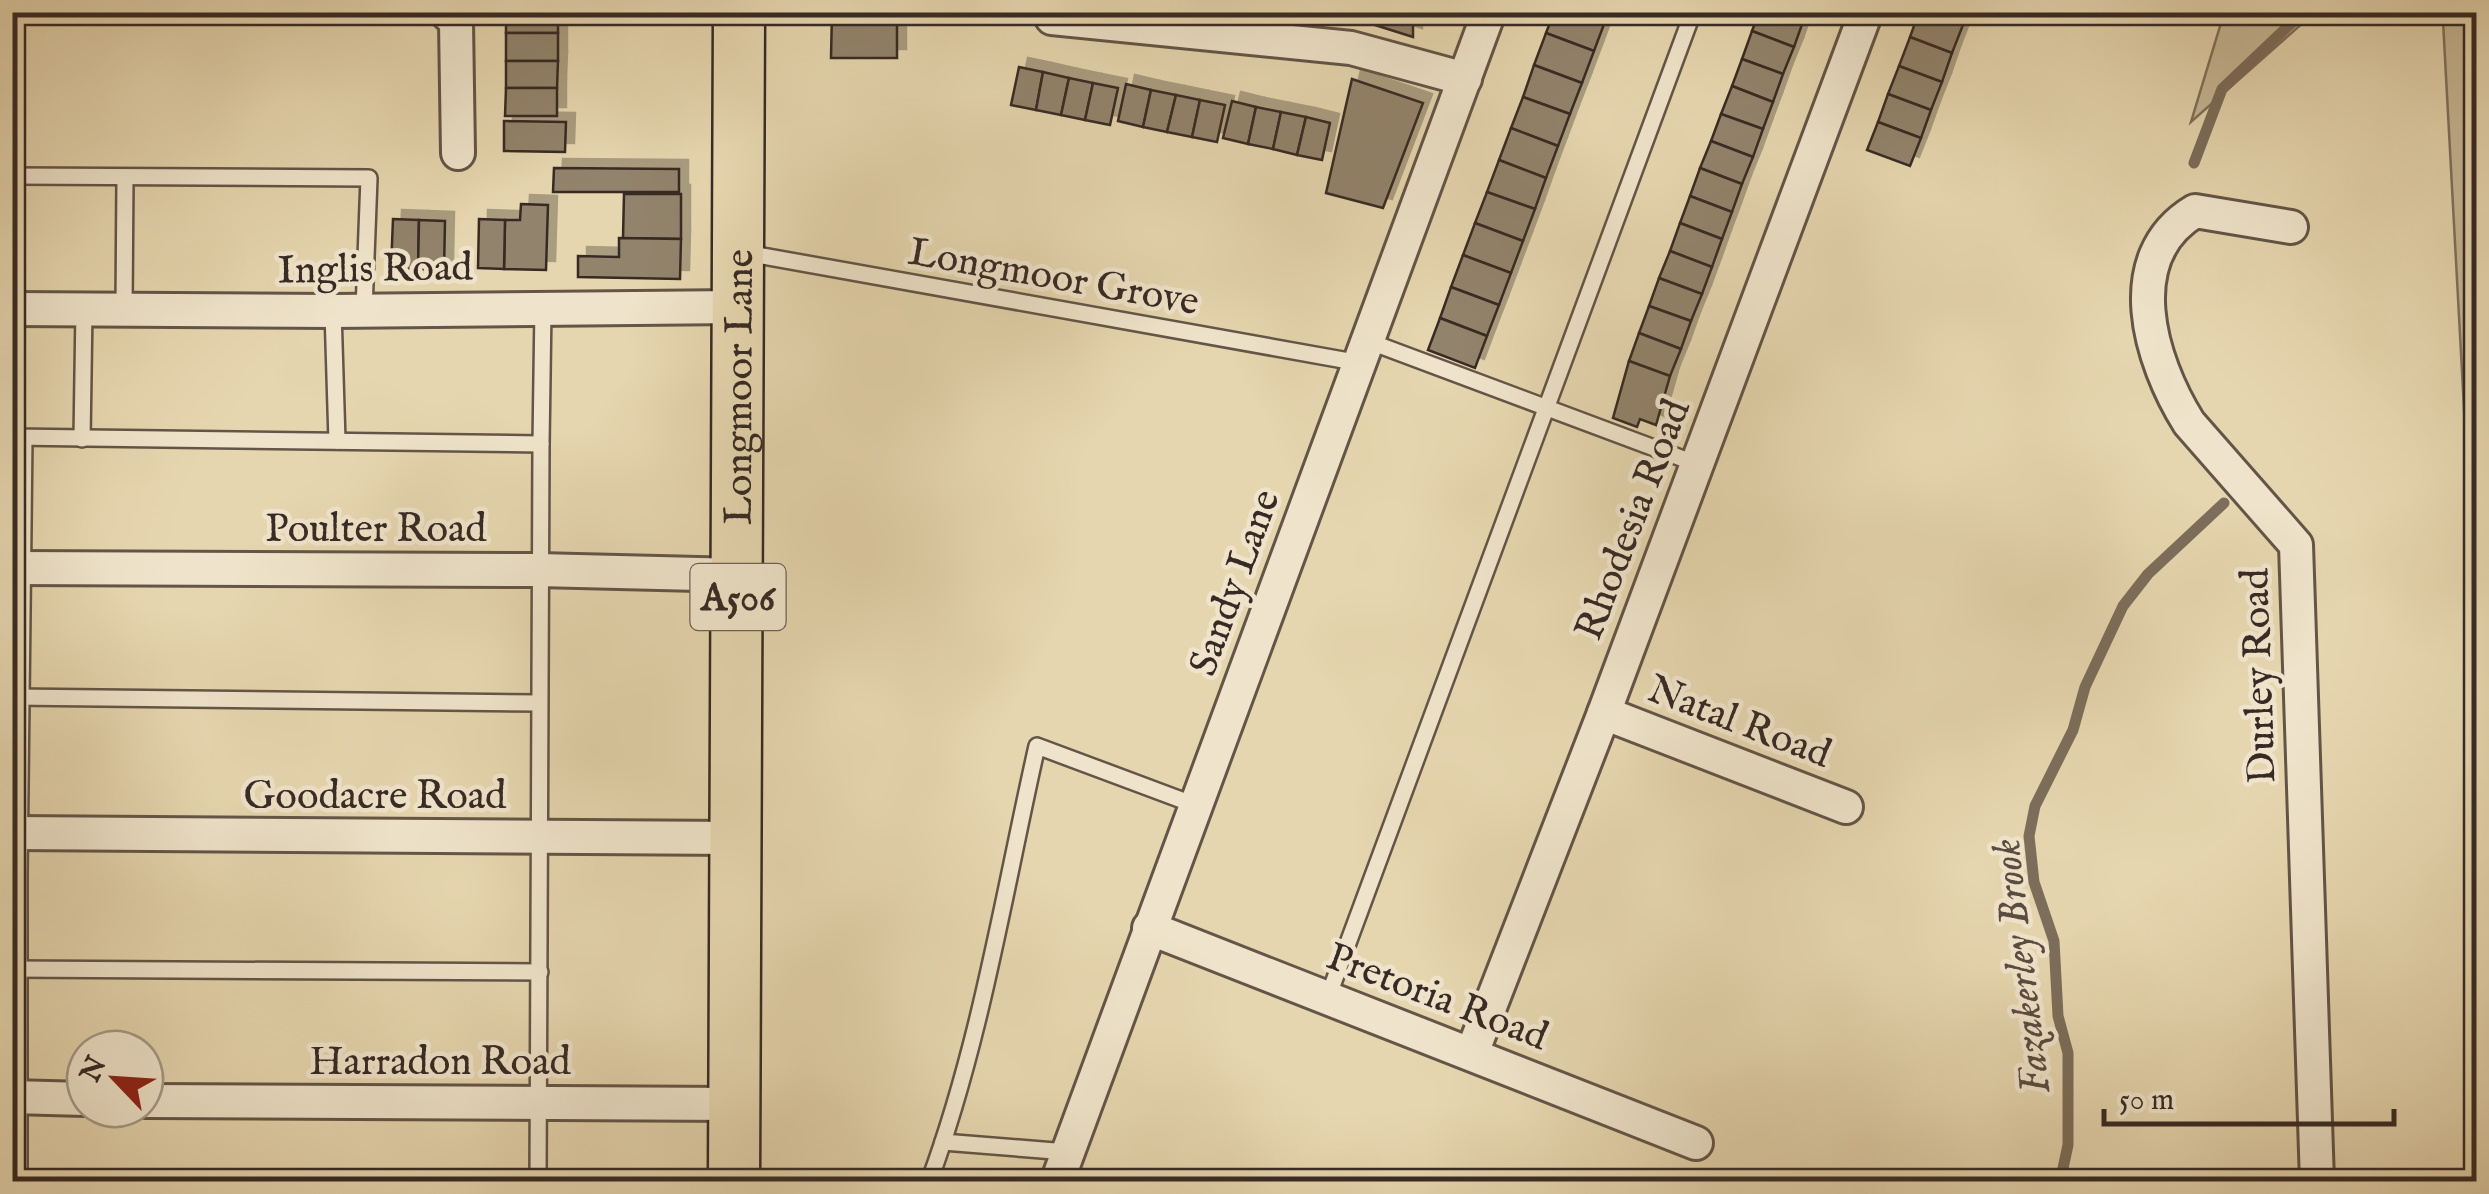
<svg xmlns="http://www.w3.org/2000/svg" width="2489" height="1194" viewBox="0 0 2489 1194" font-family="'IM FELL English',serif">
  <defs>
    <filter id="shadow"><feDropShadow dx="9" dy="-9" stdDeviation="0" flood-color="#0004"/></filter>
  </defs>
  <rect width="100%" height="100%" fill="#e6d6af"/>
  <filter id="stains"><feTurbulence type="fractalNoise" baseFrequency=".002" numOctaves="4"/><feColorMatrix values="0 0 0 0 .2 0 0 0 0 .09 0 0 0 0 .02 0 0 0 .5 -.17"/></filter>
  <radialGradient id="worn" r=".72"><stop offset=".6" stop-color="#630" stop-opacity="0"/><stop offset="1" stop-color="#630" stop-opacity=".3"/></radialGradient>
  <g fill="#c8b997" stroke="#80725e" stroke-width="2.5">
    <polygon points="2224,12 2314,13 2191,122 2224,13"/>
    <polygon points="2394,13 2475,13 2466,303 2476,441 2476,630 2443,21"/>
  </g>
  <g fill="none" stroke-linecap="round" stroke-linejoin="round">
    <g stroke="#7c6e5b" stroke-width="11">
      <polyline points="2194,163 2222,89 2303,12"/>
      <polyline points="2060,1182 2068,1145 2068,1053 2058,1016 2054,941 2034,882 2029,836 2035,806 2073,730 2085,687 2123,606 2148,574 2224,503"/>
    </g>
  </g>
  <g fill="#92836c" stroke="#372a24" stroke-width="2.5" filter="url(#shadow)">
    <rect x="506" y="12" width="52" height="21"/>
    <polygon points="832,12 897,12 897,58 831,58"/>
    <polygon points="1356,12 1413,12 1413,37 1356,19"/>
    <polygon points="1554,12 1587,12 1606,19 1594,51 1546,33"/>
    <polygon points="1759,12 1786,12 1804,19 1794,47 1752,31"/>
    <polygon points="1919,12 1929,12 1963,25 1952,53 1910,37"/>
    <polygon points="1929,12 1968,12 1963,25"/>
    <polygon points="1752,31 1794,47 1783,74 1742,59"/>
    <rect x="506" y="33" width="52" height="28"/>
    <polygon points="1546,33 1594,51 1582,83 1534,65"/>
    <polygon points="1910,37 1952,53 1942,82 1899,66"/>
    <polygon points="1742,59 1783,74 1773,102 1732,86"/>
    <polygon points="506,61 558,61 557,88 506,88"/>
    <polygon points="1534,65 1582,83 1570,114 1523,97"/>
    <polygon points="1899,66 1942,82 1931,110 1888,94"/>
    <polygon points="1019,67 1043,72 1036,110 1011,105"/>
    <polygon points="1043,72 1069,78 1061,115 1036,110"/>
    <polygon points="1069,78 1093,83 1085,120 1061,115"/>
    <polygon points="1352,79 1423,103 1383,208 1326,193"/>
    <polygon points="1093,83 1118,88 1110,125 1085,120"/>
    <polygon points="1126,84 1151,90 1143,127 1118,121"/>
    <polygon points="1732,86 1773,102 1763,129 1721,114"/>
    <polygon points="506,88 557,88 557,116 505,116"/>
    <polygon points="1151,90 1176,95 1167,132 1143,127"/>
    <polygon points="1888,94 1931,110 1921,138 1878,122"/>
    <polygon points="1176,95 1200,100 1192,137 1167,132"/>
    <polygon points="1523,97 1570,114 1558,146 1511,128"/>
    <polygon points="1200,100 1225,105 1217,142 1192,137"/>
    <polygon points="1232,101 1256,107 1248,144 1223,138"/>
    <polygon points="1256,107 1281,112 1273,149 1248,144"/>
    <polygon points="1281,112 1306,117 1297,155 1273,149"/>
    <polygon points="1721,114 1763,129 1753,157 1711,141"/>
    <polygon points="1306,117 1330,123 1322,160 1297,155"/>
    <polygon points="504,121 566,122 565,152 504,151"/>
    <polygon points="1878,122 1921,138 1910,166 1867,150"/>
    <polygon points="1511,128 1558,146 1546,178 1499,160"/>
    <polygon points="1711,141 1753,157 1742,184 1700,168"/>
    <polygon points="1499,160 1546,178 1535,209 1487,192"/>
    <polygon points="554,168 679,169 679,192 553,192"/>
    <polygon points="1700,168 1742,184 1732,212 1690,196"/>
    <polygon points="1487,192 1535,209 1523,241 1475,223"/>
    <polygon points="624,194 681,194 681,239 623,238"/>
    <polygon points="1690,196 1732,212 1722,239 1680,223"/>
    <polygon points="521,204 548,205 546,270 504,269 505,220 520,220"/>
    <polygon points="393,219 419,220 418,269 391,269"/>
    <polygon points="479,219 505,220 504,269 478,268"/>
    <polygon points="419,220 445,221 444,270 418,269"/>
    <polygon points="1475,223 1523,241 1511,273 1463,255"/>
    <polygon points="1680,223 1722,239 1712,267 1670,251"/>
    <polygon points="619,238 681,239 680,279 578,277 578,256 619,257"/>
    <polygon points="1670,251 1712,267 1702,294 1659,278"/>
    <polygon points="1463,255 1511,273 1499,305 1451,287"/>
    <polygon points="1659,278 1702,294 1691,321 1649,306"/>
    <polygon points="1451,287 1499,305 1487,336 1440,318"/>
    <polygon points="1649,306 1691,321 1681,349 1639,333"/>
    <polygon points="1440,318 1487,336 1475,368 1428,350"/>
    <polygon points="1639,333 1681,349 1670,376 1629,361"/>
    <polygon points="1629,361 1670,376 1656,425 1640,419 1637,427 1613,418"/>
  </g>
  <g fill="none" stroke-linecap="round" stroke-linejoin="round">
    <defs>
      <g id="service">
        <polyline points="12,176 369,178 364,310"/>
        <polyline points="746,253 1360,363"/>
        <polyline points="124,309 125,177"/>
        <polyline points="333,311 337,441"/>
        <polyline points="1368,341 1697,464"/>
        <polyline points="12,437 541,444 543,308"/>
        <polyline points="82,439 84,309"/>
        <polyline points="13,697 539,703"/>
        <polyline points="12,969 540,972"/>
        <polyline points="1328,997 1693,12"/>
        <polyline points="943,1142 1067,1152"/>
        <polyline points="19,1182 19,875 24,438"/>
        <polyline points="538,1182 541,444"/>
        <path d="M 929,1182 C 981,1041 1004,892 1037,746 L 1195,805"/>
      </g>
      <g id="minor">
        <polyline points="446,12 456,22 458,153"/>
        <polyline points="1052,18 1351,48 1465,79"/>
        <path d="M 2291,227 L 2195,211 C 2118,257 2150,361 2189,423 L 2296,545 L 2317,1182"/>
        <polyline points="12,309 333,311 738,307"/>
        <polyline points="12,568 538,570 739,575"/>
        <polyline points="1604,713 1846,807"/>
        <polyline points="12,833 737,838"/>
        <polyline points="1149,928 1696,1143"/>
        <polyline points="1472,1053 1604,713 1866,12"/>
        <polyline points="12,1097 85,1099"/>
        <polyline points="145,1101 734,1104"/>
        <polyline points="1057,1182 1489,12"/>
      </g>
      <g id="primary">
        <path id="s1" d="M 734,1182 L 739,12"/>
      </g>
    </defs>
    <use href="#service" stroke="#635547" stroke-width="20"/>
    <use href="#minor" stroke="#635547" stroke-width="38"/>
    <use href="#primary" stroke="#372a24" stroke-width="55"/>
    <use href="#service" stroke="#efe4cb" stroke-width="15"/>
    <use href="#minor" stroke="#efe4cb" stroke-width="32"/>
    <use href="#primary" stroke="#e6d6af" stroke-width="50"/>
  </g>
  <g text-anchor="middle" stroke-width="9" stroke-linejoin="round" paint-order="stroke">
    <rect fill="#efe4cb" stroke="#6e6256" stroke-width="2.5" x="690.5" y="564" width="95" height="66" rx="8"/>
    <g font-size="38" font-weight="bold" fill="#372a24">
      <text x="738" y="610">A506</text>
    </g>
    <g font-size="40" fill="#372a24" stroke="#efe4cb">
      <text transform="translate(375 267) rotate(-1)" y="14">Inglis Road</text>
      <text transform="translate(1054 275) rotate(10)" y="14">Longmoor Grove</text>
      <text dy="14" stroke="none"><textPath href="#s1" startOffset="795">Longmoor Lane</textPath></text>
      <text transform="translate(1631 519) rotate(-69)" y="14">Rhodesia Road</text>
      <text x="376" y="541">Poulter Road</text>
      <text transform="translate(1233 582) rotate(-70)" y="14">Sandy Lane</text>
      <text transform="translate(2257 676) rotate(-92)" y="14">Durley Road</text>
      <text transform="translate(1740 720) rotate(21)" y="14">Natal Road</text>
      <text x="375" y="808">Goodacre Road</text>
      <text transform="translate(1438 995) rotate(21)" y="14">Pretoria Road</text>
      <text x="440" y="1074">Harradon Road</text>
    </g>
    <g font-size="42" font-style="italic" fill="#5a4c40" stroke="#efe4cb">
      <text transform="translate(2019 967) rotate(-97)" y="15">Fazakerley Brook</text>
    </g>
  </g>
  <rect width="2489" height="1194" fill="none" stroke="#e6d6af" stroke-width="50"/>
  <rect x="15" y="15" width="2459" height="1164" fill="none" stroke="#372a24" stroke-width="5"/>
  <rect x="25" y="25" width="2439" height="1144" fill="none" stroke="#372a24" stroke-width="2.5"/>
  <g transform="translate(115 1079) rotate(295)"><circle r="48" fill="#efe4cb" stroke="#a59a88" stroke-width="2.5"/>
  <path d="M0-8L18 38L0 25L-18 38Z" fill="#8f2418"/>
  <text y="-15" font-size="28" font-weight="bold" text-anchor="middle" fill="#372a24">N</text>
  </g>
  <path d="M2104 1109v15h290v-15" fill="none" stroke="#372a24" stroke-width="5"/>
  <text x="2119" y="1109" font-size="30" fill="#372a24" stroke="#efe4cb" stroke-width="8" paint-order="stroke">50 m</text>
  <rect width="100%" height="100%" filter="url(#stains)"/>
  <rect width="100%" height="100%" fill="url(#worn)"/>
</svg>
